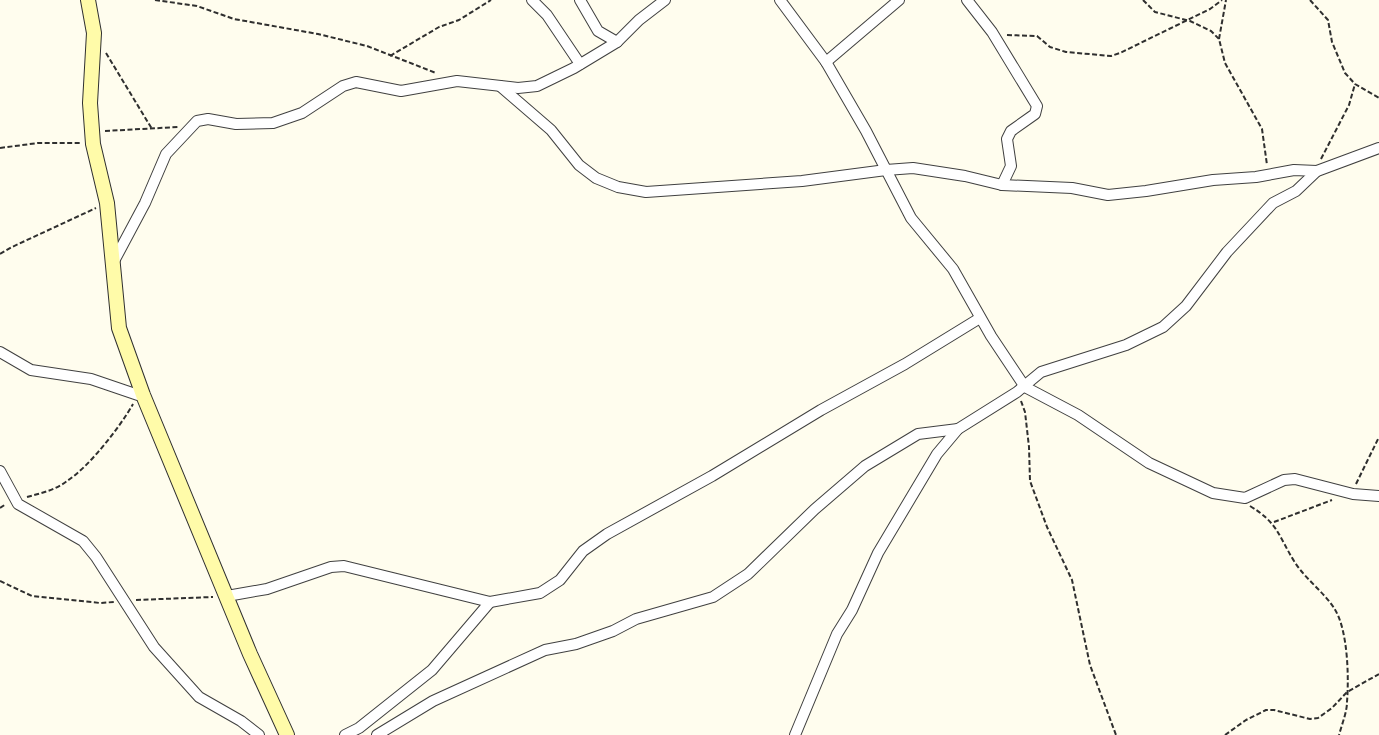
<svg xmlns="http://www.w3.org/2000/svg" width="1379" height="735" viewBox="0 0 1379 735" font-family="'Playfair Display',serif">
  <rect width="100%" height="100%" fill="#fffdee"/>
  <g fill="none" stroke-linecap="round" stroke-linejoin="round">
    <defs>
      <g id="street">
        <polyline points="532,0 547,15 580,64"/>
        <polyline points="580,0 598,31 617,42"/>
        <polyline points="780,0 826,62 866,131 911,218 953,269 991,336 1025,387 1078,415 1149,463 1213,493 1245,498 1284,480 1295,479 1353,494 1379,496"/>
        <polyline points="967,0 992,32 1037,106 1035,114 1011,131 1007,139 1011,166 1002,185"/>
        <polyline points="826,62 899,0"/>
        <polyline points="500,86 551,130 579,165 596,178 618,187 646,192 802,181 886,170 913,168 965,176 1002,185 1072,188 1108,195 1146,191 1213,180 1256,177 1294,170 1317,171"/>
        <polyline points="113,263 145,203 166,154 197,121 208,119 236,124 273,123 302,113 343,86 356,82 401,91 457,81 518,88 537,86 574,68 617,42 639,20 665,0"/>
        <polyline points="0,352 31,370 91,379 138,395 143,395"/>
        <polyline points="0,471 18,504 83,541 96,557 154,647 199,697 241,721 259,735"/>
        <polyline points="227,596 267,589 331,567 344,566 490,602 540,593 560,580 583,551 607,534 712,476 821,410 905,364 980,318"/>
        <polyline points="345,735 359,728 432,670 490,602"/>
        <polyline points="377,735 433,701 545,650 576,644 613,631 636,619 713,597 748,574 815,509 865,466 918,434 958,429"/>
        <polyline points="795,735 837,634 852,610 878,553 937,454 958,429 1017,392 1041,372 1126,345 1163,327 1186,306 1227,252 1273,203 1296,191 1317,171 1379,148"/>
      </g>
      <polyline id="secondary" points="88,0 94,33 90,103 93,144 107,203 119,328 143,395 250,654 287,735"/>
    </defs>
    <use href="#street" stroke="#404040" stroke-width="12"/>
    <use href="#secondary" stroke="#2f2f2f" stroke-width="16"/>
    <g stroke="#2f2f2f" stroke-width="2" stroke-dasharray="5 2.5" stroke-linecap="butt">
      <polyline points="155,0 197,6 234,19 318,34 367,46 436,73"/>
      <polyline points="1143,0 1155,12 1190,21 1211,31 1219,39 1225,63 1262,129 1267,165"/>
      <polyline points="1310,0 1328,20 1332,42 1345,73 1355,84 1379,98"/>
      <polyline points="1007,35 1037,36 1050,47 1066,52 1111,56 1120,53 1210,9 1222,0"/>
      <polyline points="1219,39 1226,0"/>
      <polyline points="106,53 152,129"/>
      <polyline points="390,56 439,27 459,20 491,0"/>
      <polyline points="105,131 178,127"/>
      <polyline points="0,148 38,143 82,143"/>
      <polyline points="1321,159 1349,105 1355,84"/>
      <polyline points="0,254 12,247 96,208"/>
      <polyline points="1021,401 1025,412 1029,447 1030,481 1047,527 1072,580 1090,665 1116,735"/>
      <polyline points="1356,484 1379,437"/>
      <path d="M 27,497 C 41,493 56,490 67,481 C 89,467 120,427 133,404"/>
      <path d="M 1250,506 C 1278,523 1278,535 1294,561 C 1305,579 1323,591 1334,608 C 1348,629 1349,677 1347,702 C 1347,712 1342,724 1339,735"/>
      <polyline points="0,508 6,504"/>
      <polyline points="1274,522 1332,500"/>
      <polyline points="0,581 32,596 100,603 114,602"/>
      <polyline points="136,600 213,597"/>
      <polyline points="1225,735 1246,720 1266,710 1274,710 1310,719 1318,718 1332,708 1347,692 1379,674"/>
    </g>
    <use href="#street" stroke="#fff" stroke-width="10"/>
    <use href="#secondary" stroke="#fffba9" stroke-width="14"/>
  </g>
</svg>
